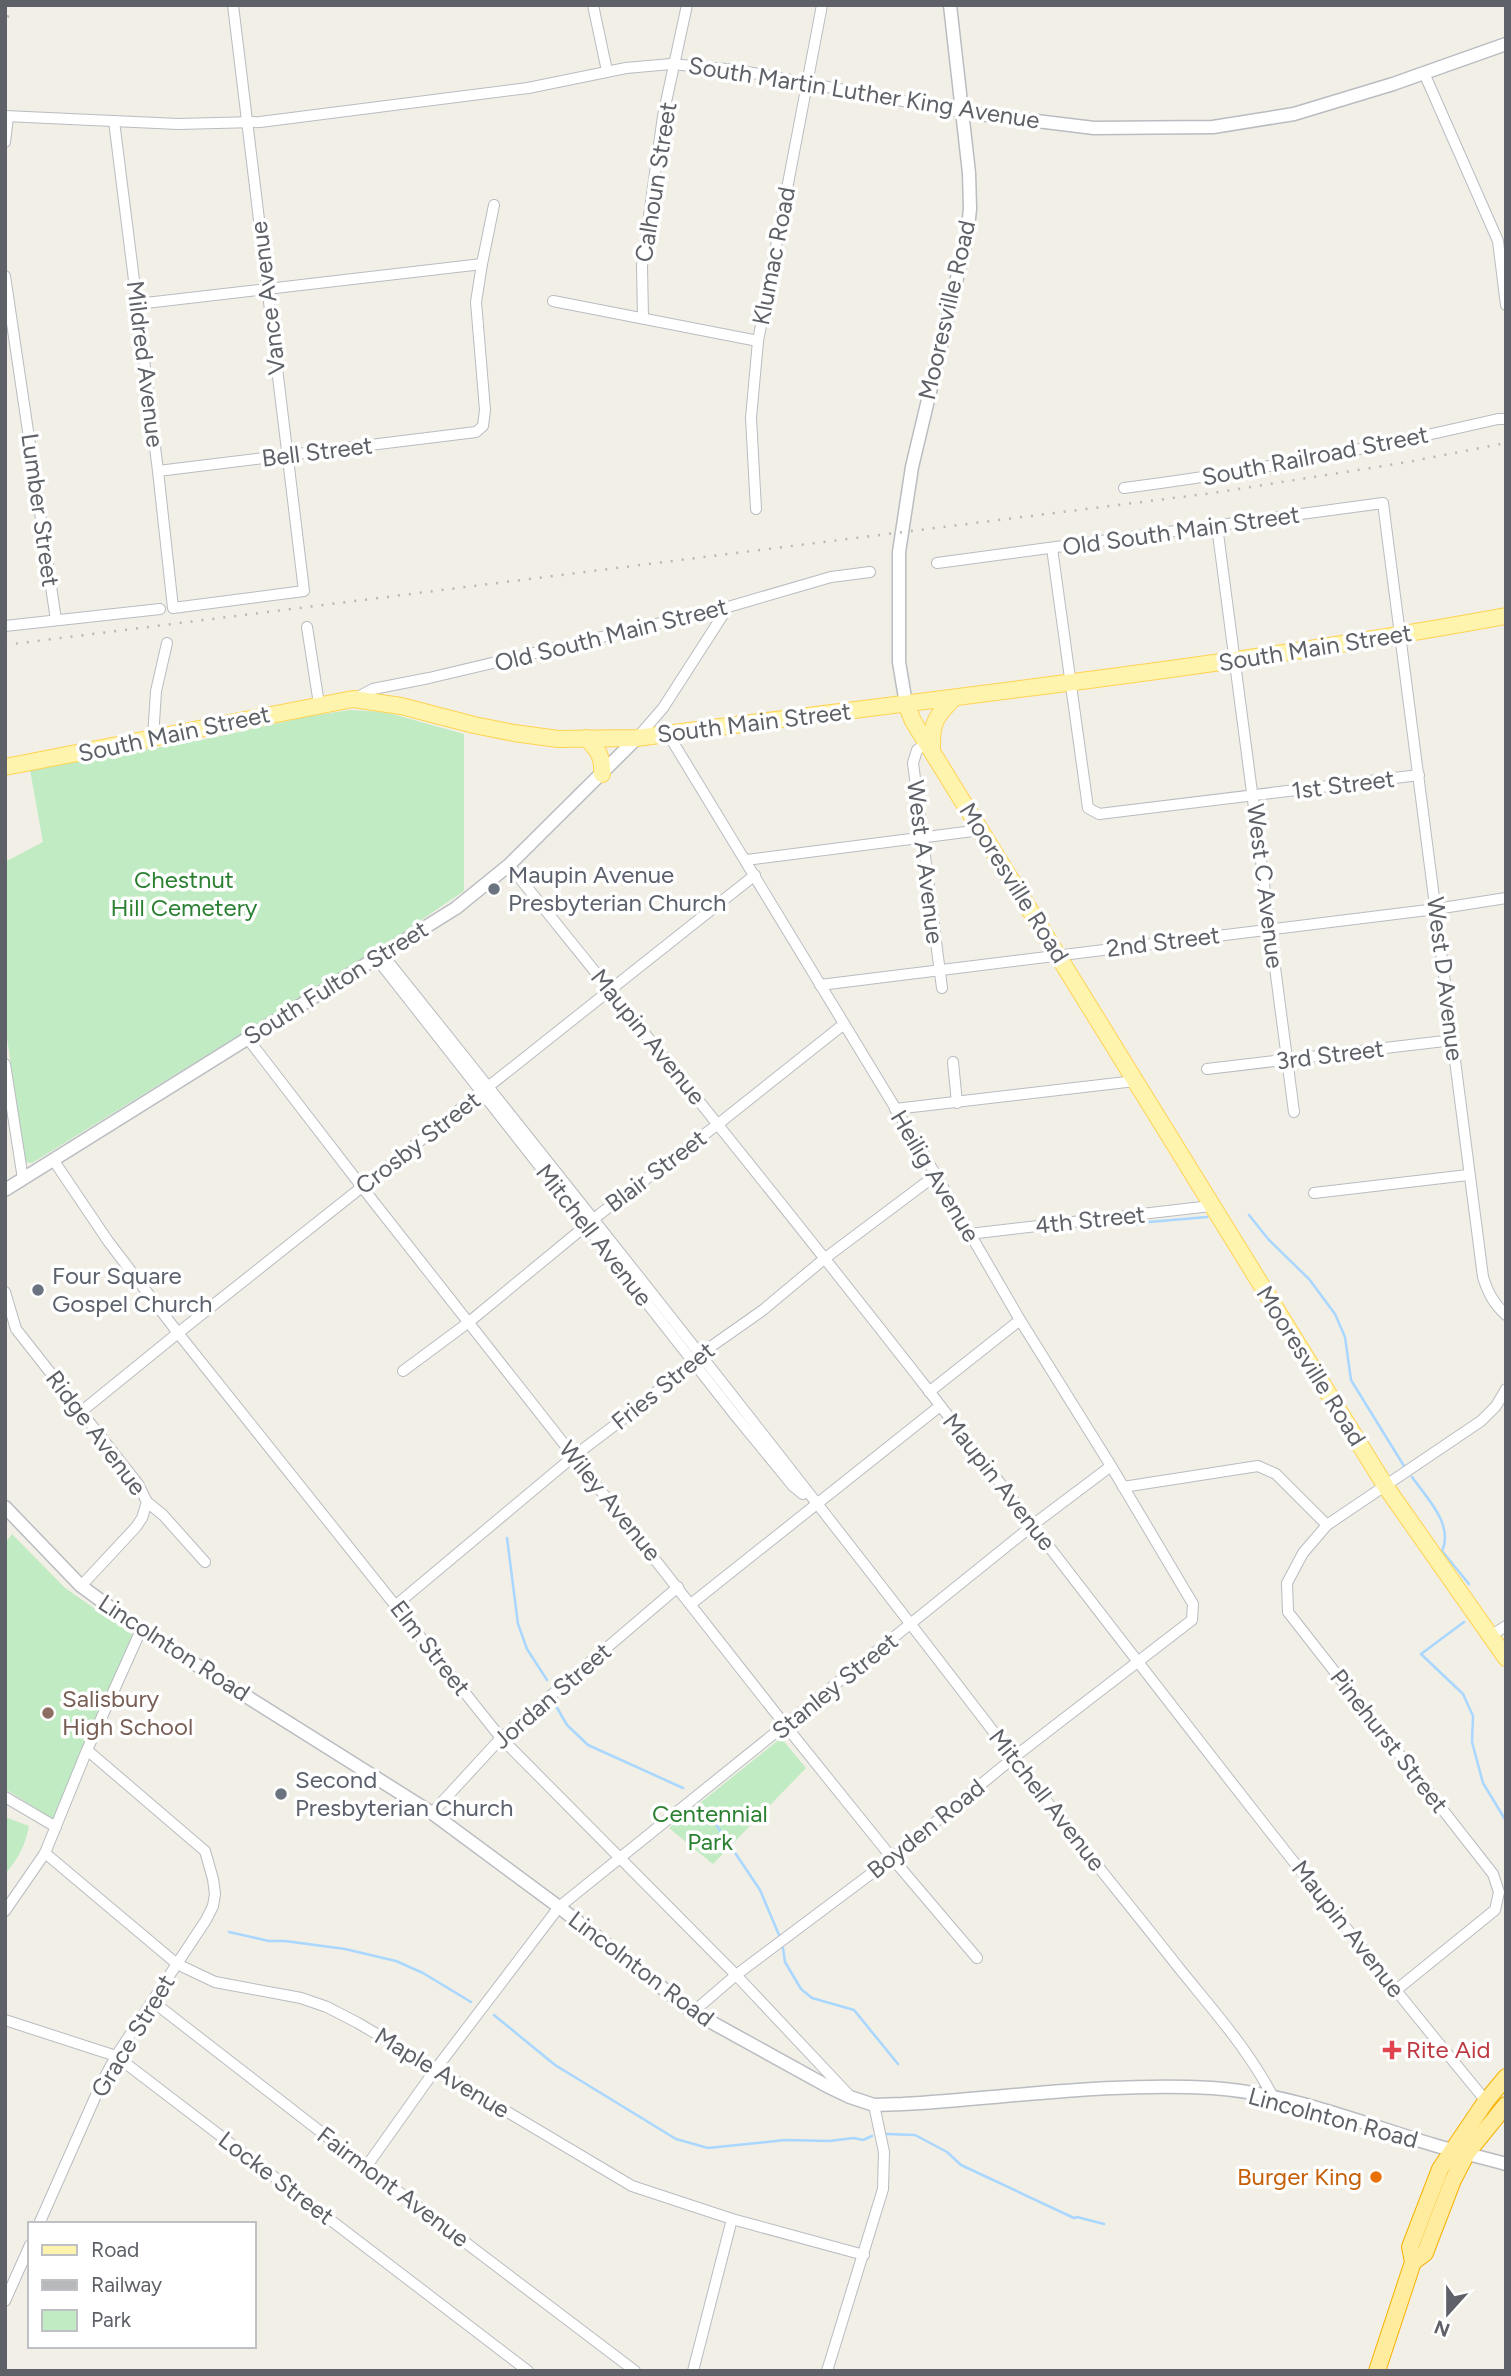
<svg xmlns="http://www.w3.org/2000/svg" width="1511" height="2376" viewBox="0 0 1511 2376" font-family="Figtree,sans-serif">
  <rect width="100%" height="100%" fill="#f1efe6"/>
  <g fill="#c1ebc2">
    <polygon points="350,710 385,712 464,734 464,891 372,953 32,1163 25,1162 5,1023 5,862 43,842 30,770 202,740 310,716"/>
    <polygon points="12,1534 65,1588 133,1635 55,1820 5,1789 5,1543"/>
    <polygon points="781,1738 806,1768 713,1864 669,1828"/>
    <path d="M 5,1817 L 29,1826 C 25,1846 18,1859 5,1874 Z"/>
  </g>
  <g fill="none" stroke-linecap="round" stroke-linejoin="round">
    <g stroke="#a9d7ff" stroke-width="2.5">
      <polyline points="1249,1215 1269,1240 1309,1279 1335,1314 1345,1337 1351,1380 1404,1466"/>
      <polyline points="1133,1225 1149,1222 1207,1217"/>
      <path d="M 1412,1477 C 1427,1498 1454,1525 1442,1551 L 1469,1584"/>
      <polyline points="507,1538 518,1624 527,1649 547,1680"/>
      <polyline points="1464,1622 1421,1654 1463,1694 1473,1716 1472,1742 1483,1783 1506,1821"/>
      <polyline points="556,1706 567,1725 588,1745 683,1788"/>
      <polyline points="709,1814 760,1890 779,1935"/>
      <polyline points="229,1932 269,1941 285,1941 345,1949 396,1961 423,1973 471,2002"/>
      <polyline points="783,1948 785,1962 801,1989 812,1998 854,2010 898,2064"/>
      <polyline points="494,2015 555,2065 676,2139 708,2148 785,2140 829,2141 854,2138 863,2140 872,2136"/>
      <polyline points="886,2134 915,2135 947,2152 961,2165 1074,2218 1077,2217 1104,2224"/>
    </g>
    <defs>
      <g id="minor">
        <polyline points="593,5 607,71"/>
        <polyline points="1424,73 1498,241 1506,305"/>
        <polyline points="5,116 178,124 260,122 528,88 626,68 671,64 737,70 962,112"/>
        <polyline points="114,121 158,471 173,608 304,591 233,5"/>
        <polyline points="5,142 8,117"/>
        <polyline points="5,276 56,620"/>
        <polyline points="553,301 758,341"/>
        <polyline points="137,304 482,264"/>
        <polyline points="643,318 642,266 663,116 687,5"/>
        <polyline points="158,471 476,432 483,426 485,410 476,302 482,264 494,205"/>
        <path d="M 1124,488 C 1250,472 1374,448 1498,419 L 1506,419"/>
        <polyline points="756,509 751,418 758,341 822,5"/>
        <polyline points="1217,526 1294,1112"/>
        <polyline points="1052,548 1088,808 1099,814 1419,775"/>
        <path d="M 937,563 L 1383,503 L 1483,1277 C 1488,1293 1494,1304 1506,1315"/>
        <polyline points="5,626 160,609"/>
        <polyline points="307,627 319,704"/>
        <polyline points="354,699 373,689 429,678 728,607 831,577 870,572"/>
        <polyline points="668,734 936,1175 1020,1320 1111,1466 1193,1604 1192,1620 1013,1758 892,1858 736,1975 693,2012"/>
        <polyline points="153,738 156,691 167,643"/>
        <polyline points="637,738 663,708 728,607"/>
        <polyline points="928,742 917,750 913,763 942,988"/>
        <polyline points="746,860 981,830"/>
        <path d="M 509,865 C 650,1040 791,1214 929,1391 C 1113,1629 1295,1869 1486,2101"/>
        <path d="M 383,955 C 595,1220 806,1486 1012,1756 C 1066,1828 1123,1897 1179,1968 C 1212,2009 1249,2050 1273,2097"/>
        <polyline points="377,959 734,1414 793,1486 803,1494"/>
        <polyline points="820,985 1436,909 1506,898"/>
        <polyline points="248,1039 362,1187 785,1725 892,1858 977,1958"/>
        <polyline points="953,1062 957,1103"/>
        <polyline points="5,1064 23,1179"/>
        <polyline points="1207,1069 1453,1040"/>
        <polyline points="895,1109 1135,1081"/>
        <polyline points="54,1161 108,1241 178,1333 501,1738 736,1975 848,2094"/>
        <polyline points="1314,1193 1468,1175"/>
        <polyline points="969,1234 1211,1206"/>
        <polyline points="5,1292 16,1329 138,1484 147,1502 163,1515 205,1562"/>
        <polyline points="403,1371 469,1322 600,1214 722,1121 844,1024"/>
        <polyline points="929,1392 1020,1320"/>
        <polyline points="82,1411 178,1333 755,875"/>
        <polyline points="1123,1487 1258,1466 1276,1474 1327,1525"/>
        <polyline points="81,1586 136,1527 142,1518 147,1502"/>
        <polyline points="691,1604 940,1406"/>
        <polyline points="396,1605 574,1456 635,1410 699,1355 763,1310 824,1259 936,1175"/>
        <polyline points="1490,1636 1506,1626"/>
        <polyline points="5,1797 56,1827"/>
        <polyline points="432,1813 501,1738 678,1587"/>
        <polyline points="45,1853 177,1964 215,1982 301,1998 327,2007 358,2023 632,2186 732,2219 864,2255"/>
        <polyline points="5,1911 45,1853 87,1750 141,1630"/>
        <polyline points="1395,1991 1495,1910 1499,1892 1493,1874 1288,1612 1287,1583 1303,1553 1327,1525 1481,1421 1496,1406 1506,1389"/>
        <polyline points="152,2001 366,2167 635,2371"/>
        <polyline points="5,2020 116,2056 528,2371"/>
        <polyline points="366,2167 435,2070 559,1907 1038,1521 1111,1466"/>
        <polyline points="39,2224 101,2084 116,2056 206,1920 213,1906 215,1894 213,1879 205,1851 87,1750"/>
        <polyline points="5,2301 30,2245"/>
        <polyline points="693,2371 732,2219"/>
        <polyline points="827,2371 883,2189 884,2152 874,2105"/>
      </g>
      <g id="tertiary">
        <polyline points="962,112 1094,128 1213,127 1294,114 1393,84 1506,44"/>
        <polyline points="906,704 899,662 899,552 912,467 967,236 970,209 969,173 950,5"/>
        <polyline points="5,1190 456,908 509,865 637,738"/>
        <path d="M 5,1507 L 81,1586 L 141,1630 L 432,1813 L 559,1907 L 693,2012 L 827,2086 L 850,2097 L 874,2105 L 903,2104 C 1006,2098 1109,2082 1212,2088 C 1288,2093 1361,2123 1434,2145 C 1457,2152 1482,2157 1506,2164"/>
      </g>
      <g id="primary">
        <polyline points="906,704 913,721 1386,1487 1506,1658"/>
        <path d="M 586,738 C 598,750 603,756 602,774"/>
        <path d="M 932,748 C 931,722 937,715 954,698"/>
        <path d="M 5,767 L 353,699 L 401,706 L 474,725 L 514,733 L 558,739 L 637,738 C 927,699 1218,669 1506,616"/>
      </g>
      <g id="trunk">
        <polyline points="1413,2262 1425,2253 1453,2180 1467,2153 1506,2105"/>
        <polyline points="1377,2371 1413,2262 1410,2247 1440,2169 1486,2101 1506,2077"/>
      </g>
    </defs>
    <use href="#minor" stroke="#b9bcc1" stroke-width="12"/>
    <use href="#tertiary" stroke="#b9bcc1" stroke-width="15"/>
    <use href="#primary" stroke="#ffd352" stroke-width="18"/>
    <use href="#trunk" stroke="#f8b000" stroke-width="18"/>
    <use href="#minor" stroke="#fff" stroke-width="10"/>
    <use href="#tertiary" stroke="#fff" stroke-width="12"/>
    <use href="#primary" stroke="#fff4ae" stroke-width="16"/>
    <use href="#trunk" stroke="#ffec9f" stroke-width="16"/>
    <g stroke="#b7b8b9" stroke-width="2.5" stroke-dasharray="2 9" stroke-linecap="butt">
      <polyline points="5,28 11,5"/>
      <polyline points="5,645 1213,493 1408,462 1506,443"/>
    </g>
  </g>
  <g fill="#6b7280" stroke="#fff" stroke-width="2.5">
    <circle cx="494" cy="889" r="7"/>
    <circle cx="38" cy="1290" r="7"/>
    <circle cx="281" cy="1794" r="7"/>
  </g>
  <circle fill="#8d6e63" stroke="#fff" stroke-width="2.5" cx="48" cy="1713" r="7"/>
  <path fill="#e0444e" stroke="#fff" stroke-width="2.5" d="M1388.5 2039.5h7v7h7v7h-7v7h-7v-7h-7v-7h7z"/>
  <circle fill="#e8710a" stroke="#fff" stroke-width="2.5" cx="1376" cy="2177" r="7"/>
  <g text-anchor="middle" stroke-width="7" stroke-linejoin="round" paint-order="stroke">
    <g font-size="24" fill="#5e6268" stroke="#fff">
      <text transform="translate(864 93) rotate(9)" y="8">South Martin Luther King Avenue</text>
      <text transform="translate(656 182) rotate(-81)" y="8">Calhoun Street</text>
      <text transform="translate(774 256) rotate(-79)" y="8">Klumac Road</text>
      <text transform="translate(268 298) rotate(-97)" y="8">Vance Avenue</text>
      <text transform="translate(947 310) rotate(-77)" y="8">Mooresville Road</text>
      <text transform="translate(145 364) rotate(83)" y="8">Mildred Avenue</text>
      <text transform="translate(317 452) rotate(-7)" y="8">Bell Street</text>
      <text transform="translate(1315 456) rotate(-11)" y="8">South Railroad Street</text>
      <text transform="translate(40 510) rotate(82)" y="8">Lumber Street</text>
      <text transform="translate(1181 531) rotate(-8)" y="8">Old South Main Street</text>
      <text transform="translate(611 635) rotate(-14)" y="8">Old South Main Street</text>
      <text transform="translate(1315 648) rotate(-9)" y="8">South Main Street</text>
      <text transform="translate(754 723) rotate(-7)" y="8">South Main Street</text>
      <text transform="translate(174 734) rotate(-12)" y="8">South Main Street</text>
      <text transform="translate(1343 785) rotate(-7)" y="8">1st Street</text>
      <text transform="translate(925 862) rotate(83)" y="8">West A Avenue</text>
      <text transform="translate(1014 883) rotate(58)" y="8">Mooresville Road</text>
      <text transform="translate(1265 886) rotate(83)" y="8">West C Avenue</text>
      <text transform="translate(1163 942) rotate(-7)" y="8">2nd Street</text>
      <text transform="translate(1445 979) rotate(83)" y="8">West D Avenue</text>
      <text transform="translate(336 983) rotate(-32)" y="8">South Fulton Street</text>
      <text transform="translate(648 1037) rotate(51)" y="8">Maupin Avenue</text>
      <text transform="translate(1330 1055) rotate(-7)" y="8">3rd Street</text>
      <text transform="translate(418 1143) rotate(-38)" y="8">Crosby Street</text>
      <text transform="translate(656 1171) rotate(-37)" y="8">Blair Street</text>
      <text transform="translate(935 1176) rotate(59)" y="8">Heilig Avenue</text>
      <text transform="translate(1090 1220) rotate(-6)" y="8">4th Street</text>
      <text transform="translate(594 1235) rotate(52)" y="8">Mitchell Avenue</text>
      <text transform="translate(1311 1366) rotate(58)" y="8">Mooresville Road</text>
      <text transform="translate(663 1386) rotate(-39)" y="8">Fries Street</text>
      <text transform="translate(96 1433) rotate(53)" y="8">Ridge Avenue</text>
      <text transform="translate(999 1482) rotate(52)" y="8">Maupin Avenue</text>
      <text transform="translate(610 1501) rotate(51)" y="8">Wiley Avenue</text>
      <text transform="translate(174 1648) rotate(33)" y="8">Lincolnton Road</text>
      <text transform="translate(430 1648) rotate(52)" y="8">Elm Street</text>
      <text transform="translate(835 1686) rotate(-39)" y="8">Stanley Street</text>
      <text transform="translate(552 1696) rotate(-41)" y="8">Jordan Street</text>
      <text transform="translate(1389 1741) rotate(52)" y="8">Pinehurst Street</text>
      <text transform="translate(1047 1800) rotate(52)" y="8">Mitchell Avenue</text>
      <text transform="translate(926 1829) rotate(-39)" y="8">Boyden Road</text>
      <text transform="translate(1348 1929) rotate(52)" y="8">Maupin Avenue</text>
      <text transform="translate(641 1969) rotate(37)" y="8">Lincolnton Road</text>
      <text transform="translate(133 2036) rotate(-59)" y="8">Grace Street</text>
      <text transform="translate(442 2073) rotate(31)" y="8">Maple Avenue</text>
      <text transform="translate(1333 2118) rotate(15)" y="8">Lincolnton Road</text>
      <text transform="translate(276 2178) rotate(37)" y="8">Locke Street</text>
      <text transform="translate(393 2187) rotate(37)" y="8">Fairmont Avenue</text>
    </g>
    <g font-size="24" fill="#5b616d" stroke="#fff" text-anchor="start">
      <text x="508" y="883">Maupin Avenue<tspan x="508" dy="28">Presbyterian Church</tspan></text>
      <text x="52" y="1284">Four Square<tspan x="52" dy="28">Gospel Church</tspan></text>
      <text x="295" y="1788">Second<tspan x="295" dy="28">Presbyterian Church</tspan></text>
    </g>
    <g font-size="24" fill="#2b8131" stroke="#fff">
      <text x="184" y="888">Chestnut<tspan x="184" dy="28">Hill Cemetery</tspan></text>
      <text x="710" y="1822">Centennial<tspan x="710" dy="28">Park</tspan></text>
    </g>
    <g font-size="24" fill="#785e54" stroke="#fff" text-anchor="start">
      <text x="62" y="1707">Salisbury<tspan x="62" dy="28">High School</tspan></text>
    </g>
    <g font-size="24" fill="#be3a42" stroke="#fff" text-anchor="start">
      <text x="1406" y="2058">Rite Aid</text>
    </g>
    <g font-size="24" fill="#c56008" stroke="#fff" text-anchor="end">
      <text x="1362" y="2185">Burger King</text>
    </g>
  </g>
  <rect width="1511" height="2376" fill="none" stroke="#5e6268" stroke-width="14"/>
  <rect x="28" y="2222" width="228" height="126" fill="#ffffff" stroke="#bfc0c3" stroke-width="2"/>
  <rect x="42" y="2245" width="35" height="10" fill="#fff4ae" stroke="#bfc0c3" stroke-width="2"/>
  <text x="91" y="2257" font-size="21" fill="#5e6268">Road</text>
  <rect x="42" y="2280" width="35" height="10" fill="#b7b8b9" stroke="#bfc0c3" stroke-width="2"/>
  <text x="91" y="2292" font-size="21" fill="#5e6268">Railway</text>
  <rect x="42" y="2310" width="35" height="21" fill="#c1ebc2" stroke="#bfc0c3" stroke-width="2"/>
  <text x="91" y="2327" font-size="21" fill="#5e6268">Park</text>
  <g transform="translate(1448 2313) rotate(201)" stroke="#ffffff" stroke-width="5" paint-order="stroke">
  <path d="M0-5L12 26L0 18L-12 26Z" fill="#5e6268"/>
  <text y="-10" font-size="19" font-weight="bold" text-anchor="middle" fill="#5e6268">N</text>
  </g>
</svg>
